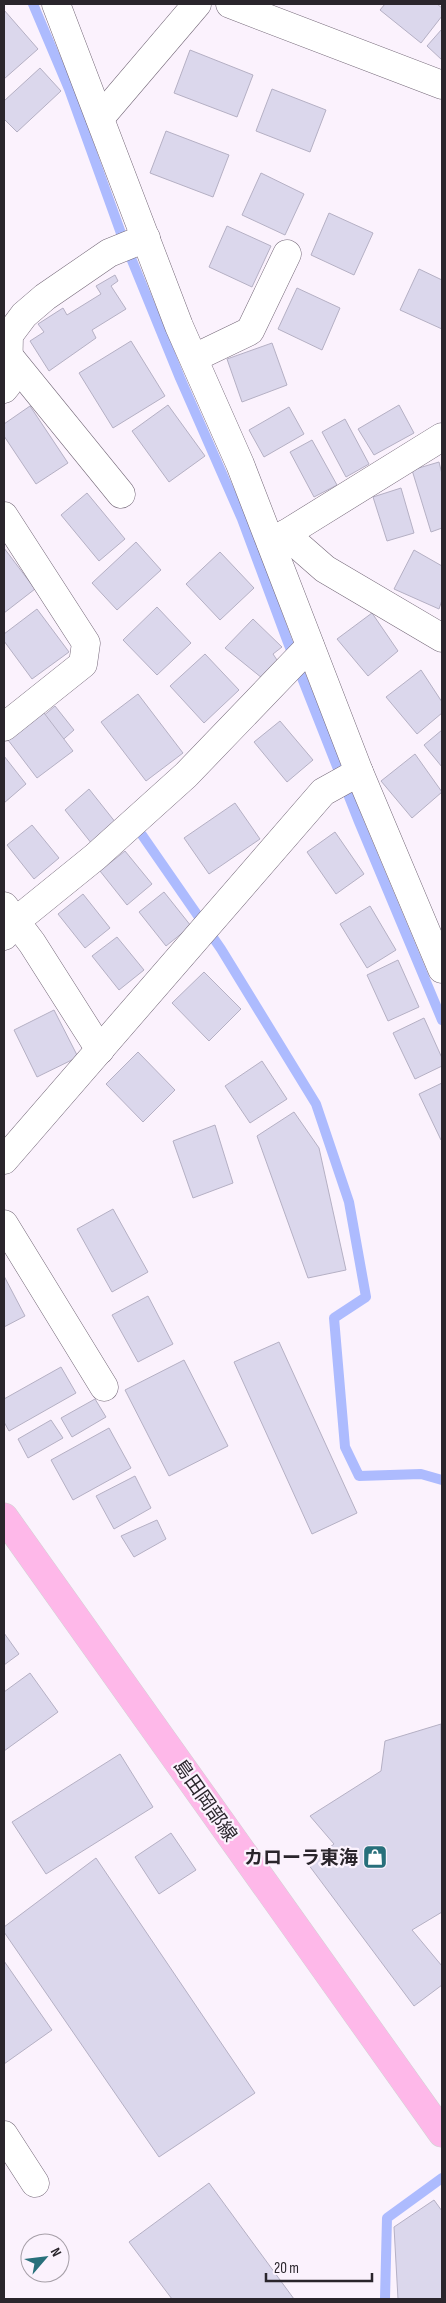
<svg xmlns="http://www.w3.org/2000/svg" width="446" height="2303" viewBox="0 0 446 2303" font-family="'Sofia Sans Condensed','Noto Sans JP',sans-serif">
  <rect width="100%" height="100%" fill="#fbf2fd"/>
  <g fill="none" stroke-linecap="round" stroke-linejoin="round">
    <g stroke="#adbbfe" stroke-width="10">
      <polyline points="33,4 69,89 122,236 180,378 242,519 287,640 359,822 442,1020"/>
      <polyline points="142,835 221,949 316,1104 349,1202 366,1297 334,1318 345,1447 359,1476 421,1474 442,1480"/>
      <polyline points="385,2299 387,2218 442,2178"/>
    </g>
  </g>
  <g fill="#dbd7ec" stroke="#b5b0c4">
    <polygon points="385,4 437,4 442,8 442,16 421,43 380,10"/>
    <polygon points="4,10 38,49 4,79"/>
    <polygon points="442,29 442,60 427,46"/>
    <polygon points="190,50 253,75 237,117 174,93"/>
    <polygon points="40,68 61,91 17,132 4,119 4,101"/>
    <polygon points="272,89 326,110 310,152 256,131"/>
    <polygon points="166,131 229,155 213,197 150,173"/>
    <polygon points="261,173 304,194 285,235 242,215"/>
    <polygon points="329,213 373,233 354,275 311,255"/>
    <polygon points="227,226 271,246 252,287 209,267"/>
    <polygon points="419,269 442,280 442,329 400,310"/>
    <polygon points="115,275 118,281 111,286 126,309 92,330 96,338 49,371 30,341 44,332 38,324 63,308 67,315 101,294 96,286"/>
    <polygon points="297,288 340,308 322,350 278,329"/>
    <polygon points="131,341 165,396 113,428 79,373"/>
    <polygon points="272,343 287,385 242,402 227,359"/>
    <polygon points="168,405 205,456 169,482 132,431"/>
    <polygon points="399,405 414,433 374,455 358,429"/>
    <polygon points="30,406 68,463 36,484 4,436 4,424"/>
    <polygon points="289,407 304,434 264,457 249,430"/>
    <polygon points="345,419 369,464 346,477 322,432"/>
    <polygon points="312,440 337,485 314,497 290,452"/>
    <polygon points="439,462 442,474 442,528 431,532 412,470"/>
    <polygon points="401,488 414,533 387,541 373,497"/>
    <polygon points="87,493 125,539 99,561 61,515"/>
    <polygon points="136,542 161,570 117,610 92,583"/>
    <polygon points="4,548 35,589 4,613"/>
    <polygon points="414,550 442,566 442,600 439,609 394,589"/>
    <polygon points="220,552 254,588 220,620 186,584"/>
    <polygon points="157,607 191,643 157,675 123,640"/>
    <polygon points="37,609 69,652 32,679 4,641 4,634"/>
    <polygon points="372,613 398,651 368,676 337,639"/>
    <polygon points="253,619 282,647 273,654 279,663 262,678 225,648"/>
    <polygon points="205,654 239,690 204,723 170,686"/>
    <polygon points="421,670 442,702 442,713 417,734 386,697"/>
    <polygon points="138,694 183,753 146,781 101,722"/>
    <polygon points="55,706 74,730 41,759 21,735"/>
    <polygon points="41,709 73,751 37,778 5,736"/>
    <polygon points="280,721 313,760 287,782 254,742"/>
    <polygon points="442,730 442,767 424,745"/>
    <polygon points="415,754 442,792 412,818 381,781"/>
    <polygon points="4,756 26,784 4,803"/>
    <polygon points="89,789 116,823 92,844 65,810"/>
    <polygon points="235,803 260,839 209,874 184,838"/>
    <polygon points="32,825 59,858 34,879 7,845"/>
    <polygon points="335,832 364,874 336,894 307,852"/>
    <polygon points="125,851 152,884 127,905 100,871"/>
    <polygon points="164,892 191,926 166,946 139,912"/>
    <polygon points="83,894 110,928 85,948 58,914"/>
    <polygon points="370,906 396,950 367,968 340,924"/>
    <polygon points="117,937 144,970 119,990 92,956"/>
    <polygon points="398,960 419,1007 388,1021 367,975"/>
    <polygon points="204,972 241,1009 209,1041 172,1003"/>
    <polygon points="54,1010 78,1057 37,1077 14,1030"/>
    <polygon points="424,1018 442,1058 442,1066 415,1079 393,1033"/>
    <polygon points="138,1052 175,1090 143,1122 106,1084"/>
    <polygon points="262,1061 287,1099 250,1123 225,1086"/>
    <polygon points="442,1083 442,1140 441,1140 419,1094"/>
    <polygon points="294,1112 319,1148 346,1270 308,1278 257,1136"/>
    <polygon points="215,1125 233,1183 193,1198 173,1141"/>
    <polygon points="113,1209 148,1272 112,1292 77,1229"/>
    <polygon points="4,1276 25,1316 4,1327"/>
    <polygon points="148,1296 173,1344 138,1362 112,1315"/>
    <polygon points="279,1342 357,1513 312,1534 234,1362"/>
    <polygon points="184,1360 228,1446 169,1476 125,1390"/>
    <polygon points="61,1367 76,1393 9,1431 4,1422 4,1399"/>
    <polygon points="95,1399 106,1417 72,1437 61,1418"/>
    <polygon points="51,1420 63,1438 28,1458 18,1439"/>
    <polygon points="109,1428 131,1468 73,1500 51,1460"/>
    <polygon points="135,1476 151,1508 114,1529 96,1496"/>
    <polygon points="157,1520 166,1539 134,1557 121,1536"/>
    <polygon points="4,1633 19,1654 4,1665"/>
    <polygon points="30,1673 58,1712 4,1751 4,1692"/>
    <polygon points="441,1724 442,1912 412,1930 442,1966 442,1985 414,2006 308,1864 334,1844 310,1816 381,1771 385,1741"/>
    <polygon points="120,1754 153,1807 46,1874 12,1822"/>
    <polygon points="171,1833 196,1870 159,1894 135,1857"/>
    <polygon points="96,1858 255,2093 159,2157 4,1932 4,1927"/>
    <polygon points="4,1961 52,2030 4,2064"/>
    <polygon points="209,2183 294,2299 172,2299 129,2242"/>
    <polygon points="434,2200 442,2211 442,2299 398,2299 394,2227"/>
  </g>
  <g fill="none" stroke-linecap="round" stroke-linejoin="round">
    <defs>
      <g id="minor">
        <polyline points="56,4 179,326 240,464 359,772 442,969"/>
        <polyline points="230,4 442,85"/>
        <polyline points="100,118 197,4"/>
        <polyline points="8,355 121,494"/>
        <polyline points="194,358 250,331 287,254"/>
        <polyline points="4,389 8,384 9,335 24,315 45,297 109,253 146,238"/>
        <polyline points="4,516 86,643 83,664 4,727"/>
        <polyline points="285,534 325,569 442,638"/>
        <polyline points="271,543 442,437"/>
        <polyline points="4,906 32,943 100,1050"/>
        <polyline points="4,936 16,921 95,857 186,775 310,646"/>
        <polyline points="4,1160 323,792 359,772"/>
        <polyline points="4,1224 104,1387"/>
        <polyline points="4,2135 35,2183"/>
      </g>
      <polyline id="major" points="4,1517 442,2133"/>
    </defs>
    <use href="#minor" stroke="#746878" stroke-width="29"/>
    <use href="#major" stroke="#d4d3d5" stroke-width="29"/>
    <use href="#minor" stroke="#fff" stroke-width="28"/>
    <use href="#major" stroke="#feb8e9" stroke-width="28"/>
  </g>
  <defs>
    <symbol id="shop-square" viewBox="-11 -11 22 22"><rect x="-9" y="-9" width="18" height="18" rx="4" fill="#28707b" stroke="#fbf2fd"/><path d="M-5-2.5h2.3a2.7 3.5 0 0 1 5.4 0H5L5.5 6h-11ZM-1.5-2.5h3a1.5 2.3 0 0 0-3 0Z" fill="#fff"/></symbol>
  </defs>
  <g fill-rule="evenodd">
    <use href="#shop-square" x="361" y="1843" width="28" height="28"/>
  </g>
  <g text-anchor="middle" stroke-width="4.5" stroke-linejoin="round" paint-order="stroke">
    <g font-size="19" fill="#2a252c" stroke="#fbf2fd">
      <text transform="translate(206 1800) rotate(55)" y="7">島田岡部線</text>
    </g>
    <g font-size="19" font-weight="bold" fill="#2a252c" stroke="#fbf2fd" text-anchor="end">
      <text x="358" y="1864">カローラ東海</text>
    </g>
  </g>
  <rect width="446" height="2303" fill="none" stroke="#2a252c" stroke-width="10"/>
  <g transform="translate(45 2258) rotate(62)"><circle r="24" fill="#fbf2fd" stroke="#a7a0a9"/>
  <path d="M0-4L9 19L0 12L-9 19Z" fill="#28707b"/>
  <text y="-8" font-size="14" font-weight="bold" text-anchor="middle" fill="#2a252c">N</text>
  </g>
  <path d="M266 2273v8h106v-8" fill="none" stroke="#2a252c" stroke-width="2.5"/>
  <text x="274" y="2273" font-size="15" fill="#2a252c" stroke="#fbf2fd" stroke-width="4" paint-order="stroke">20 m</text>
</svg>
